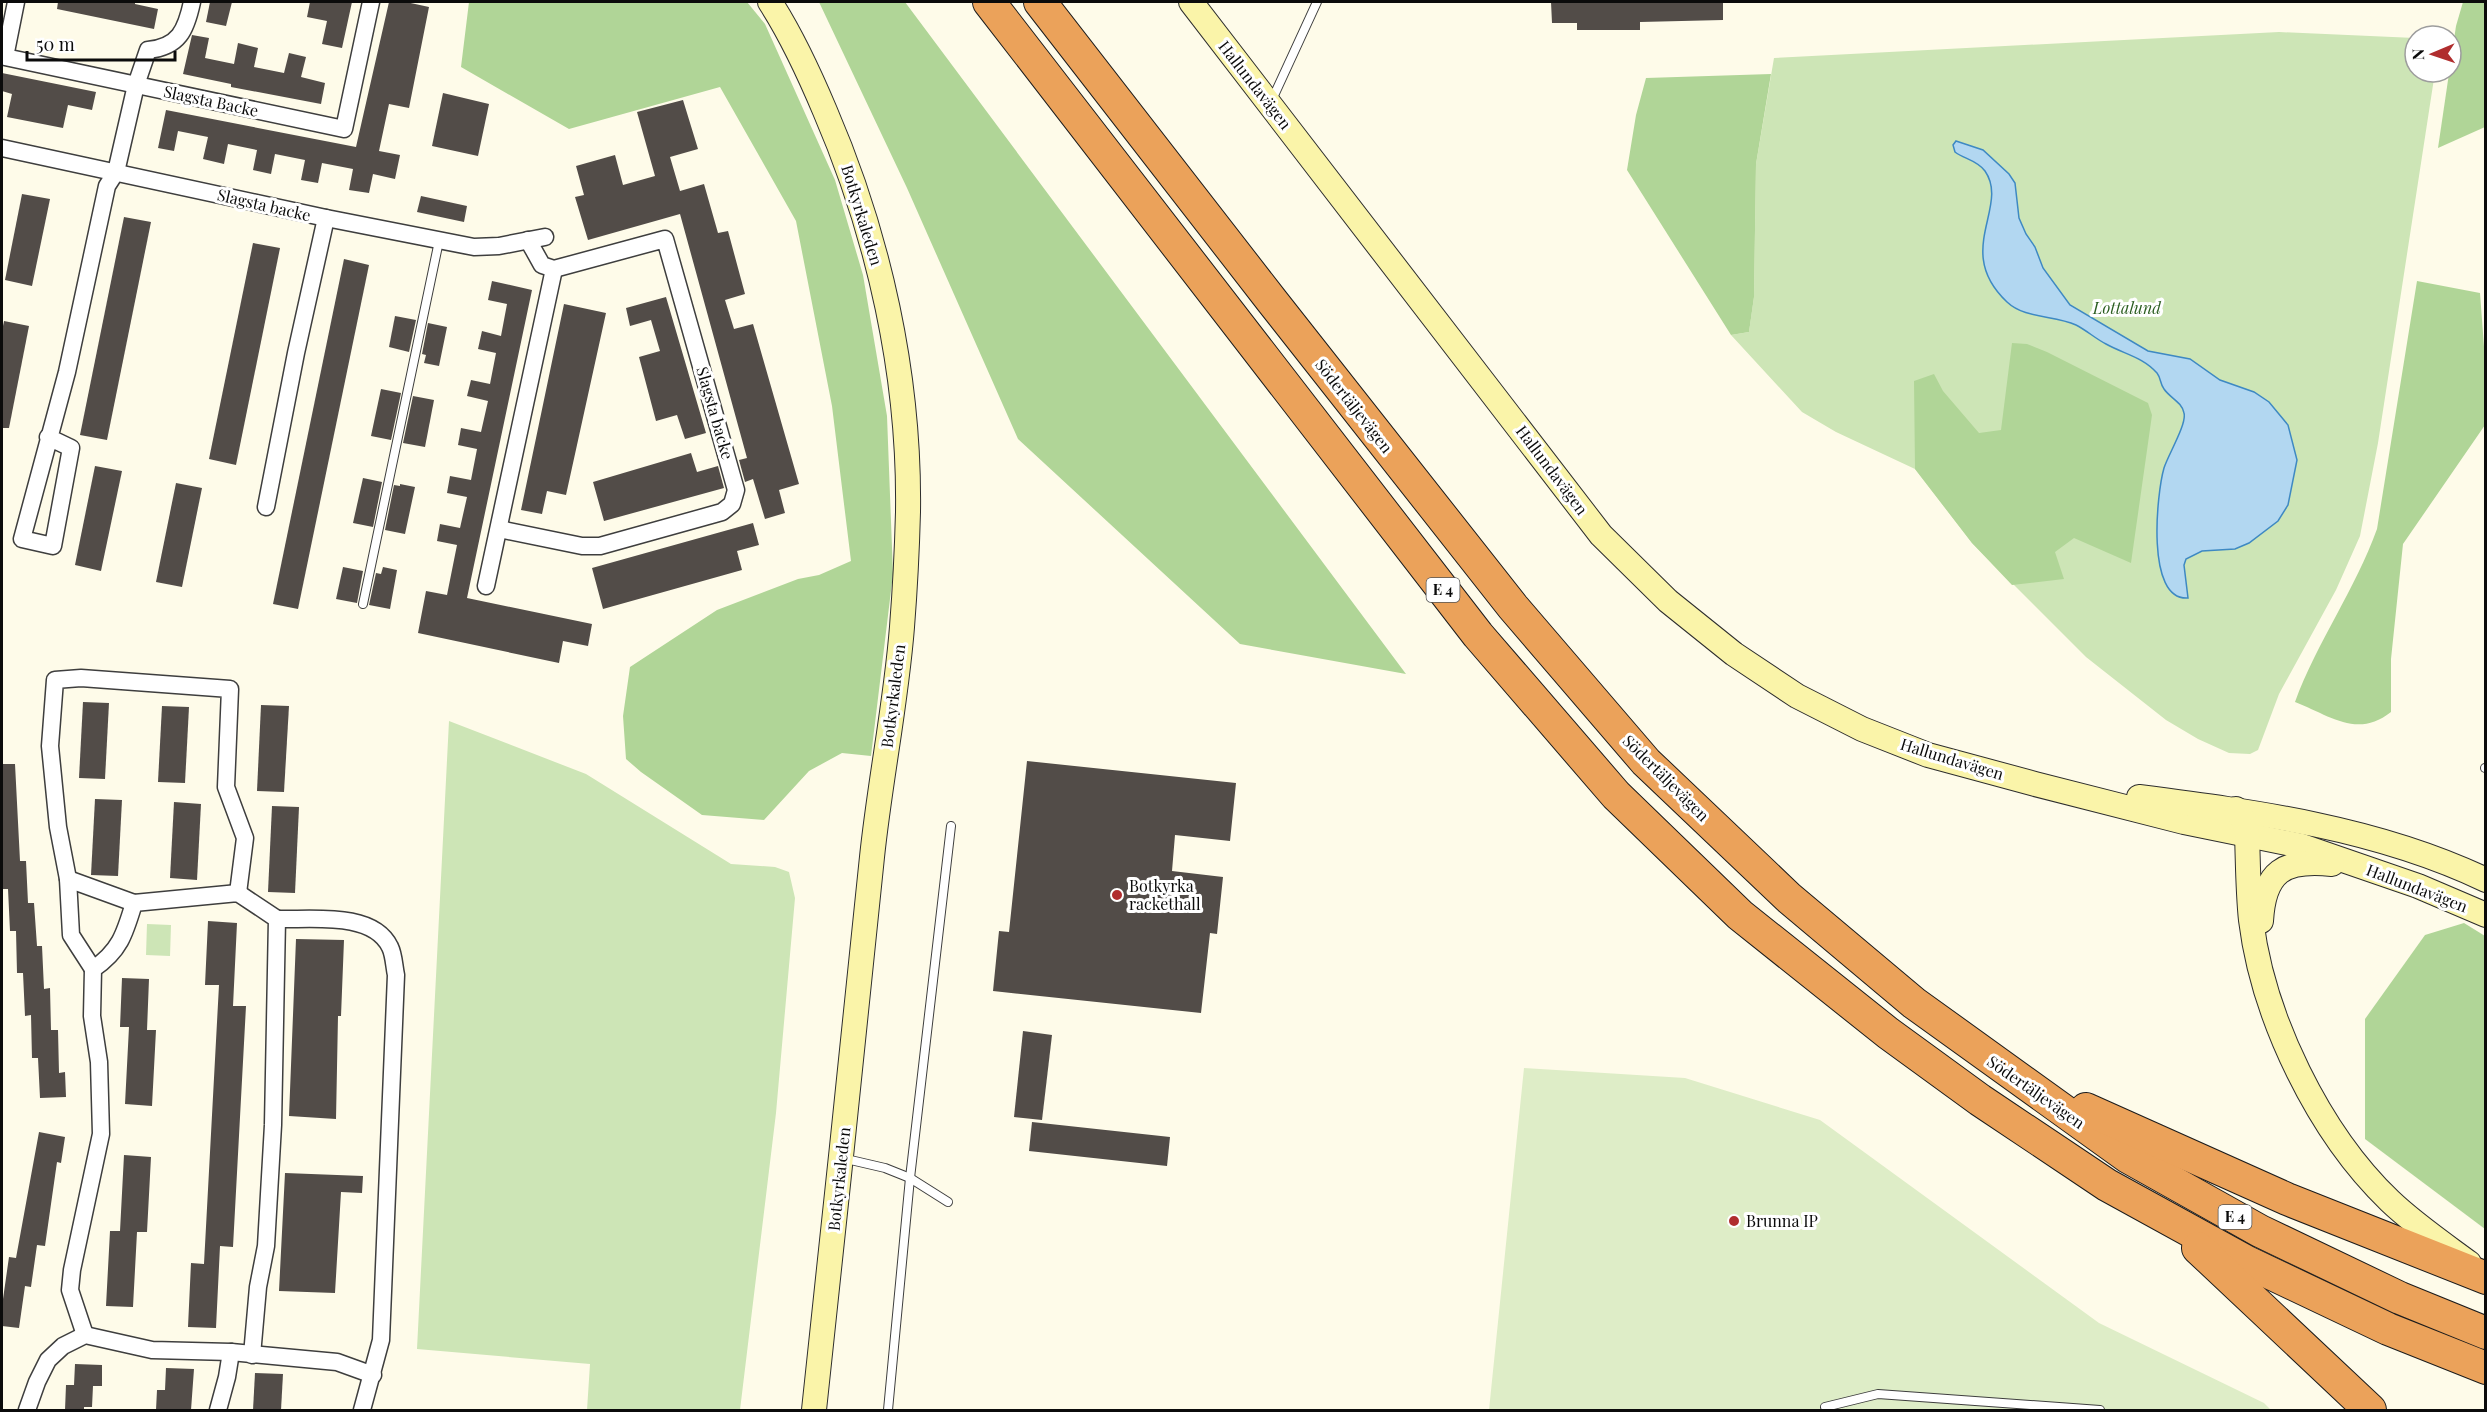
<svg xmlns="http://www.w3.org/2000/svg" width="2487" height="1412" viewBox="0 0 2487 1412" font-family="'Playfair Display',serif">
  <rect width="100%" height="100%" fill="#fefbe9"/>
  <g fill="#cde5b6">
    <polygon points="2279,32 2415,38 2415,72 2435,72 2378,443 2360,536 2336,590 2279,694 2258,750 2250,754 2229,753 2198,739 2166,720 2086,657 1972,543 1915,469 1836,432 1802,412 1731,335 1749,332 1754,297 1756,164 1774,58"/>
    <polygon points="449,721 586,774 731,864 775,867 789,872 795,898 776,1113 740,1410 587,1410 590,1364 417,1349"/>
    <polygon points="147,924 171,925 170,956 146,955"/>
  </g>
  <g fill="#b0d597">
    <polygon points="469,2 747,2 765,24 835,180 863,275 887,416 893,574 871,756 842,753 809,771 764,820 702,815 641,772 626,759 623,716 630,667 717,610 798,579 819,575 851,561 832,406 796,221 720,87 569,129 461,67"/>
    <polygon points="819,2 905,2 1406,674 1240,644 1018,439 907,188"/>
    <polygon points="2463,2 2485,2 2485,127 2438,148 2456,26"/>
    <polygon points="1771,74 1756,164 1754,297 1749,332 1731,335 1627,170 1636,115 1646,78"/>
    <path d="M 2417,281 L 2480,293 L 2485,360 L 2485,425 L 2403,544 L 2391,659 L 2391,712 C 2357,739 2329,715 2295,702 C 2317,642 2355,590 2377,529 Z"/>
    <polygon points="2012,343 2027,344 2047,352 2148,403 2152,415 2131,563 2074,538 2055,552 2064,579 2012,585 1972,543 1915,469 1914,381 1934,374 1943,391 1979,433 2001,430"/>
    <polygon points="2464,923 2485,936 2485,1229 2365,1139 2365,1019 2425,935"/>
  </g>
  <polygon fill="#deedc7" points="1524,1068 1685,1078 1820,1120 2099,1323 2264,1403 2271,1410 1489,1410"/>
  <path fill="#b2d7f1" stroke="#3e89c3" stroke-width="1.5" d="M 1956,141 L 1983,150 L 2009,174 L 2015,183 L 2019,218 L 2026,234 L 2035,247 L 2043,268 L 2070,305 L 2148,351 L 2190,359 L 2220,380 L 2254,392 L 2269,402 L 2288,425 L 2297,460 L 2288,505 L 2278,521 L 2249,543 L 2235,549 L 2202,551 L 2186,559 L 2184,565 L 2188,598 C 2145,601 2157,492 2164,468 C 2168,455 2187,424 2184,413 C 2182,402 2170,398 2164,389 C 2160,384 2161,378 2157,373 C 2143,357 2124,354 2106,344 C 2096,339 2086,330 2076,325 C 2054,315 2025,319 2007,302 C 1953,251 2010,207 1985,171 C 1977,160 1964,159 1955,152 L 1953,145 Z"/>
  <g fill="#524c48">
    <polygon points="58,2 135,2 135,4 158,9 154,29 57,9"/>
    <polygon points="210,2 232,2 226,26 206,22"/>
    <polygon points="310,2 352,2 342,48 322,44 327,21 307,17"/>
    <polygon points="389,2 406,2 429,7 409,108 389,104 379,151 400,155 395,179 373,174 369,193 349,190 353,169 322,163 318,183 301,180 305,160 275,154 271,174 253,170 257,150 228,144 224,164 203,159 208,137 178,131 174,151 158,148 166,110 356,147"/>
    <polygon points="1551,2 1723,2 1723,20 1640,22 1640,30 1577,30 1577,23 1552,23"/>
    <polygon points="192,35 209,38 205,58 234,64 238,43 258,48 254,67 284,73 289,53 306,57 301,77 325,83 321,104 231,87 231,84 183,74"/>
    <polygon points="2,73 96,92 92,110 68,105 63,128 7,117 12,94 2,91"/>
    <polygon points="443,93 489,104 478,156 432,146"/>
    <polygon points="683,100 698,149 670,157 680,191 704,184 718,233 728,231 745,294 725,300 734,329 753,324 799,484 779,490 785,513 765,519 753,479 745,482 739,460 747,458 680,214 588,240 575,197 584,195 576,166 615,155 623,185 655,176 637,112"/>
    <polygon points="22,194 50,199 32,286 5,280"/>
    <polygon points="421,196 467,206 464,222 417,212"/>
    <polygon points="124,217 151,222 107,440 80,435"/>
    <polygon points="253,243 280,248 236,465 209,459"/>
    <polygon points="344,259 369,265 298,609 273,604"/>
    <polygon points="492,281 532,290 467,598 592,624 588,646 563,641 559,663 418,633 426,591 447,595 457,545 437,541 440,524 460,528 467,497 447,493 450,476 471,480 477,449 458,445 461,428 481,432 488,401 467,396 471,380 490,384 496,353 478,349 482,331 501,336 507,304 488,300"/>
    <polygon points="666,297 706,433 685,439 677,415 656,421 639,357 660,351 651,320 630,326 626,308"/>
    <polygon points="564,304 606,313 566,495 547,491 542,514 521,510"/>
    <polygon points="395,316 416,320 409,352 389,347"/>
    <polygon points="4,321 29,326 9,428 2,428 2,331"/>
    <polygon points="428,323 447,327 439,366 424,363 426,355 422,354"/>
    <polygon points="381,389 401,393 391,440 371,436"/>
    <polygon points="413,396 434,400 425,447 403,443"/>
    <polygon points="691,453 697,472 718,466 724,488 604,521 593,482"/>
    <polygon points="95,466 122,471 101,571 75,565"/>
    <polygon points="363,478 382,482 373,527 353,523"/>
    <polygon points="176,483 202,488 182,587 156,582"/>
    <polygon points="400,484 415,487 405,534 385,530 394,485 400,486"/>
    <polygon points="753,523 759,545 737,551 742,570 603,609 592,568"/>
    <polygon points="343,567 363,571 357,603 336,599"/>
    <polygon points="383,567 397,570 390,609 369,605 376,573 381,574"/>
    <polygon points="83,702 109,703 105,779 79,778"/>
    <polygon points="261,705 289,706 284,792 257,791"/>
    <polygon points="162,706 189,707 185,783 158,782"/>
    <polygon points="1027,761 1236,783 1230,841 1175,835 1172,871 1223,877 1217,934 1210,933 1201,1013 993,991 999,931 1009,932"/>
    <polygon points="2,764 15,764 20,861 26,861 28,903 34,903 37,946 42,946 44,989 50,988 51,1030 58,1030 59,1073 65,1072 66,1097 40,1098 38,1058 32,1058 31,1015 25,1016 23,973 17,973 16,931 10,931 8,889 2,889"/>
    <polygon points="95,799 122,800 118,876 91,875"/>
    <polygon points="174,802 201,804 197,880 170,878"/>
    <polygon points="272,806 299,807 295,893 268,892"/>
    <polygon points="208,921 237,923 233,1006 246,1006 233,1247 220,1246 216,1328 188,1327 191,1263 204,1264 219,985 205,985"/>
    <polygon points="296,939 344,940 341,1016 338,1016 336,1119 289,1116"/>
    <polygon points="122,978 149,979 147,1030 156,1030 152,1106 125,1104 129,1027 120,1027"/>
    <polygon points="1023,1031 1052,1035 1042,1120 1014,1117"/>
    <polygon points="1032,1122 1170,1137 1167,1166 1029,1151"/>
    <polygon points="39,1132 65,1137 61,1163 57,1162 45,1246 37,1245 31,1287 25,1286 19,1328 2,1326 2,1299 3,1299 9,1257 16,1258"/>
    <polygon points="124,1155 151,1157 147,1232 137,1232 133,1307 106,1306 110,1231 120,1231"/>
    <polygon points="285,1173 363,1176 362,1193 341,1192 335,1293 279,1291"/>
    <polygon points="75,1364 102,1365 102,1386 93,1386 92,1407 84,1407 84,1410 65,1410 66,1385 74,1385"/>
    <polygon points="166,1368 194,1369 191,1410 156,1410 157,1390 165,1390"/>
    <polygon points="255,1373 283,1374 281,1410 253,1410"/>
  </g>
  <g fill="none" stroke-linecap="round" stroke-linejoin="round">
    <defs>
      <g id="service">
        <polyline points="1271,102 1317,2"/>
        <polyline points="363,604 439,241"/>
        <polyline points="2485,768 2486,768"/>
        <polyline points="842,1158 885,1168 910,1178 948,1202"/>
        <polyline points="1825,1407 1878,1394 2100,1410"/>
        <polyline points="888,1410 910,1178 951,826"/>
      </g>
      <g id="minor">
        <polyline points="16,2 5,57 344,129 371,2"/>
        <polyline points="2,148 326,218 474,247 499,246 545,237"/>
        <path d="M 48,437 L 71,448 L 53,546 L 22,539 L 67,372 L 107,186 L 116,172 L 136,85 L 148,50 C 179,47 186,30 192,2"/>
        <polyline points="266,507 296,353 326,218"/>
        <polyline points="499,529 582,546 600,546 722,512 732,504 736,490 665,239 554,269 542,265 528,240"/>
        <polyline points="486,586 554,269"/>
        <polyline points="68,879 58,827 50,746 55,680 81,678 230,689 226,787 245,838 238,893"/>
        <path d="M 277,919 C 311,920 373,911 390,947 C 394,955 394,966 396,975 L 381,1340 L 362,1410"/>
        <polyline points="93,969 71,935 68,879 134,903"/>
        <path d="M 85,1335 L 70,1290 L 72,1270 L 101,1134 L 99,1062 L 92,1016 L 93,969 C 120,951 125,933 134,903 L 238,893 L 277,919 L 273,1125 L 266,1246 L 258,1287 L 252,1355"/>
        <polyline points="27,1410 37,1382 48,1360 63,1346 85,1335 152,1350 231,1352 337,1362 373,1375"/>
        <polyline points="218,1410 227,1377 231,1352"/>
      </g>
      <g id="secondary">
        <path d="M 770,2 C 792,36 809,73 825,111 C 879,236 910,376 908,512 C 907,550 905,589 902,627 C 896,704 880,780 872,857 C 853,1041 834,1226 814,1410"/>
        <polyline points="1191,2 1601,535 1668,601 1734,654 1797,696 1862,729 1928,755 2035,784 2184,822 2302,846 2418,886 2486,915"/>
        <path d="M 2139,797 C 2256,812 2377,828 2486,880"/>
        <path d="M 2236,809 L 2244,821 L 2247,834 C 2248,862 2248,892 2251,920 C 2263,1018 2319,1133 2390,1201 C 2414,1224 2442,1243 2469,1263"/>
        <path d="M 2261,921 C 2264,871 2284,859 2332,864"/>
      </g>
      <g id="motorway">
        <polyline points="989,2 1478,635 1616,795 1740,915 1888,1033 1980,1100 2107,1185 2247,1262 2388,1329 2486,1368"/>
        <polyline points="1040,2 1272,301 1513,607 1646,762 1789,898 1914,1003 2128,1157 2260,1231 2400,1298 2486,1333"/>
        <polyline points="2086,1109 2287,1199 2486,1278"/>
        <polyline points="2198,1248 2370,1410"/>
      </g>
    </defs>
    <use href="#service" stroke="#3e3e3e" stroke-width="10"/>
    <use href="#minor" stroke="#3e3e3e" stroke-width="19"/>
    <use href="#secondary" stroke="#2d2d2d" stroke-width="26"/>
    <use href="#motorway" stroke="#1c1c1c" stroke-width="34"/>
    <use href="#service" stroke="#fff" stroke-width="8"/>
    <use href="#minor" stroke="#fff" stroke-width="16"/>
    <use href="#secondary" stroke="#faf4a9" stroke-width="24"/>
    <use href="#motorway" stroke="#eba25a" stroke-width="32"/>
  </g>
  <g fill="#b02d2e" stroke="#fff" stroke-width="2">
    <circle cx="1117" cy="895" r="6"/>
    <circle cx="1734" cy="1221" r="6"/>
  </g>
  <g text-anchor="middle" stroke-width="6" stroke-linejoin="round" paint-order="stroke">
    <g fill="#fff" stroke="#545454" stroke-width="1.5">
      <rect x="1426.5" y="578" width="33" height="24" rx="4.5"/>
      <rect x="2218.5" y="1205" width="33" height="24" rx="4.5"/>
    </g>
    <g font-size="15" font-weight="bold" fill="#0b0b0b">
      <text x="1443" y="595">E 4</text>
      <text x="2235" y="1222">E 4</text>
    </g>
    <g font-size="16" fill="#0b0b0b" stroke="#fff">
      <text transform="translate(1255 85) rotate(52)" y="6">Hallundavägen</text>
      <text transform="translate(211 101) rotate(12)" y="6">Slagsta Backe</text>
      <text transform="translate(264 205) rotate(13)" y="6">Slagsta backe</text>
      <text transform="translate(862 215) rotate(73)" y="6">Botkyrkaleden</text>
      <text transform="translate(1354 406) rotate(52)" y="6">Södertäljevägen</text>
      <text transform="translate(715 413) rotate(74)" y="6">Slagsta backe</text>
      <text transform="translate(1552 470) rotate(53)" y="6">Hallundavägen</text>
      <text transform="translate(893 696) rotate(-83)" y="6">Botkyrkaleden</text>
      <text transform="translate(1952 759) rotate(17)" y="6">Hallundavägen</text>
      <text transform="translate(1666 778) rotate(45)" y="6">Södertäljevägen</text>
      <text transform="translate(2417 888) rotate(21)" y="6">Hallundavägen</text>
      <text transform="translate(2036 1092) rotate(35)" y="6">Södertäljevägen</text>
      <text transform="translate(839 1179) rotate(-84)" y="6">Botkyrkaleden</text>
    </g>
    <g font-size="16" font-style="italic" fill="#2a5d20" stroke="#fff">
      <text x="2127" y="314">Lottalund</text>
    </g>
    <g font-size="16" fill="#0b0b0b" stroke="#fff" text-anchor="start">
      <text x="1129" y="892">Botkyrka<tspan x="1129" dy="18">rackethall</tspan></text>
      <text x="1746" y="1227">Brunna IP</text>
    </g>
  </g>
  <rect width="2487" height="1412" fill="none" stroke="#0b0b0b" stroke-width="6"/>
  <g transform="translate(2433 54) rotate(268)"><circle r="28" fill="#ffffff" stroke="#9d9d9d" stroke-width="1.5"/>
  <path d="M0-4.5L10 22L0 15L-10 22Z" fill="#b02d2e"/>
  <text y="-9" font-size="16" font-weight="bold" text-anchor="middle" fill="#0b0b0b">N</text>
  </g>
  <path d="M27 51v9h148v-9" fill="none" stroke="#0b0b0b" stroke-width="3"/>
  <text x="36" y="51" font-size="18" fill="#0b0b0b" stroke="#ffffff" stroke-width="4.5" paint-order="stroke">50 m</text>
</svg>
